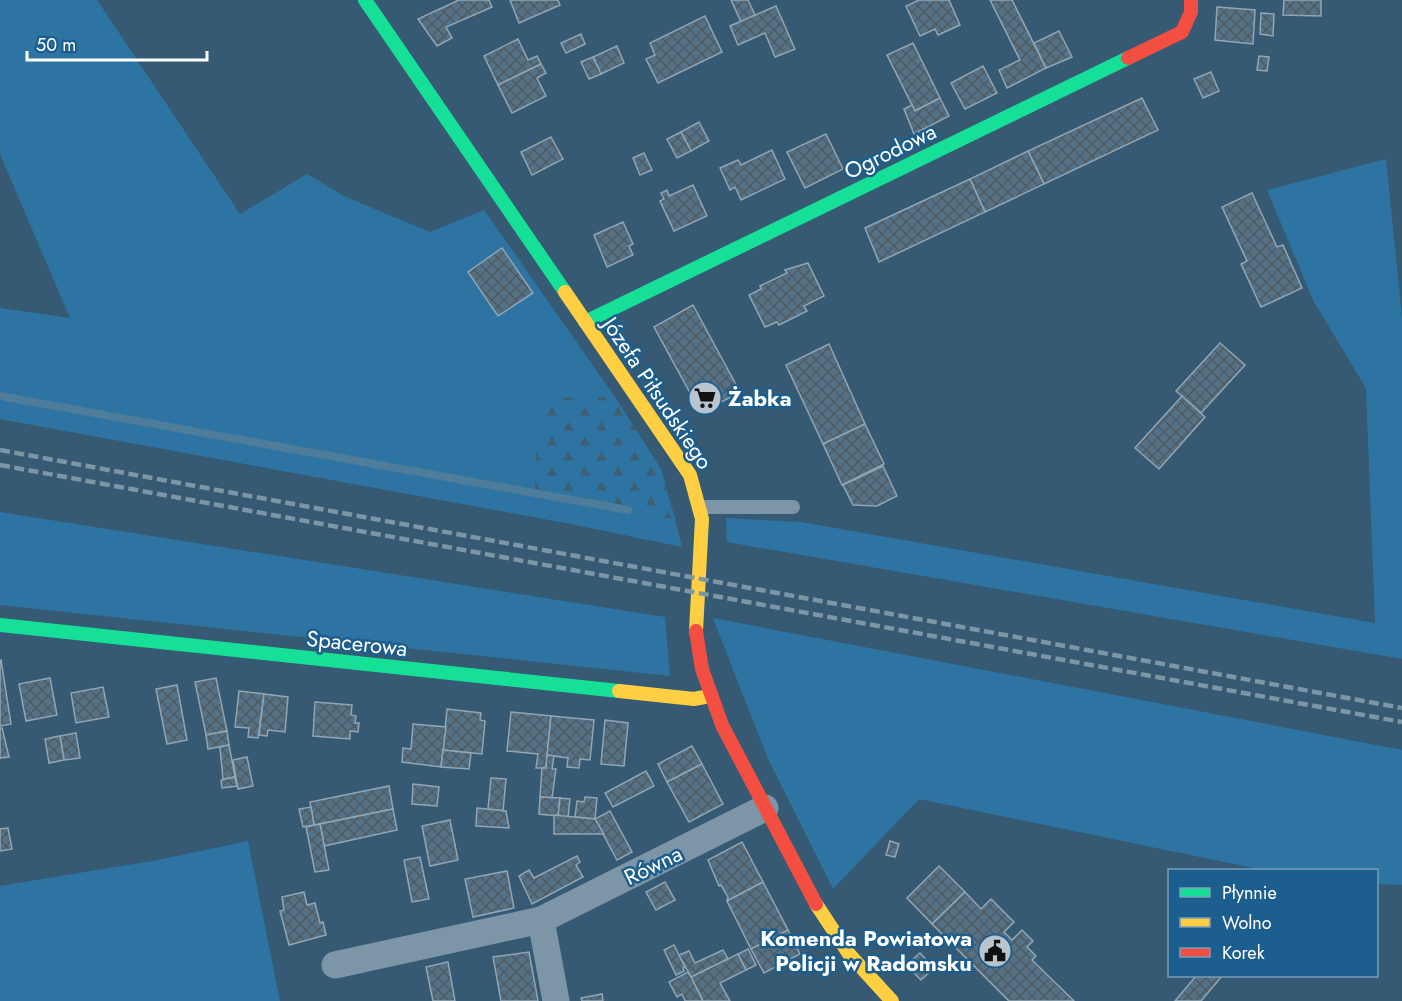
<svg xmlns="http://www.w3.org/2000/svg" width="1402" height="1001" viewBox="0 0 1402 1001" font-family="Jost,sans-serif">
  <defs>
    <pattern id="forest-firs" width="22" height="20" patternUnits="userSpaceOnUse" patternTransform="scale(1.5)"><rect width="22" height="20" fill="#2d74a2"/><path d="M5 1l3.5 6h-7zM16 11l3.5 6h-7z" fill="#3e5e73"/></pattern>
    <pattern id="building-cross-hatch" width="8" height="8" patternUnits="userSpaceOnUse" patternTransform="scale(1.5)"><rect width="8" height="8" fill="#547185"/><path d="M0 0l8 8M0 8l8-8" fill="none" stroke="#4f5b63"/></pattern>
  </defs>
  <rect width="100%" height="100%" fill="#365a73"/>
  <g fill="#2d74a2">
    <polygon points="0,0 97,0 240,214 307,174 346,197 430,232 484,210 615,397 562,397 535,494 675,519 682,547 571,524 0,419 0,308 70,318 0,154"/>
    <polygon points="1386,159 1402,317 1402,659 727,542 726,518 801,522 1375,623 1366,388 1314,302 1267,190"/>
    <polygon points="0,512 665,617 670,676 0,605"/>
    <polygon points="713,618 1402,750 1402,885 1377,884 1376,870 1263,870 919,799 833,889 768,759"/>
    <polygon points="248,841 280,1001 0,1001 0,886 158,860"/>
  </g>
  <path fill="url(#forest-firs)" d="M 562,397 L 615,397 L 661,469 L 675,519 L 535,494 C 537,461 530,415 562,397 Z"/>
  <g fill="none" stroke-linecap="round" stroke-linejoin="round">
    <polyline stroke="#4e7c9b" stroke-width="8" points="0,396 628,510"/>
  </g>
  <g fill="url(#building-cross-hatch)" stroke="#91a6b5" stroke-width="1.5">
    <polygon points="459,0 489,0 492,7 446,27 452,38 437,46 418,19"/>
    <polygon points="510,0 558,0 560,5 519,23"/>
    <polygon points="731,0 748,0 755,15 741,22"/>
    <polygon points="919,0 949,0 960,25 938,35 935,29 920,36 906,6"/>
    <polygon points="990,0 1012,0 1046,68 1007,88 999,70 1020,60"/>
    <polygon points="1284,0 1321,0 1321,16 1283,15"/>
    <polygon points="776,6 795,49 775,57 765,33 738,45 730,26"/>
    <polygon points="1217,7 1255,10 1253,44 1215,40"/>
    <polygon points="1261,13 1274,14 1273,36 1260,34"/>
    <polygon points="705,16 722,52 658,83 646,59 655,55 650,43"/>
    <polygon points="1059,31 1072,57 1046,68 1034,43"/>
    <polygon points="581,34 585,44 566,53 561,43"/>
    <polygon points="518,39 528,60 537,56 541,64 498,85 484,56"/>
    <polygon points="913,43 940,98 915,111 887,55"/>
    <polygon points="617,46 624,63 601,74 593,57"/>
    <polygon points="1259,56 1269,57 1267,71 1257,70"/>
    <polygon points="593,57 601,74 589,79 581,62"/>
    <polygon points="541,64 546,73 537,78 546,96 512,113 498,85"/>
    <polygon points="983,66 997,93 965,109 951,83"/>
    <polygon points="1211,72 1219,91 1203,98 1194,79"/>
    <polygon points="940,98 949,116 914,134 904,109 912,105 915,111"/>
    <polygon points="1142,98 1158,130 1044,184 1028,151"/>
    <polygon points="699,122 709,141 691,151 681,132"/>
    <polygon points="681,132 691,151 677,158 667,139"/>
    <polygon points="826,134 843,169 805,188 787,152"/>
    <polygon points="551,137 563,159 532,175 521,152"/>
    <polygon points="772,150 785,179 741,200 735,187 730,190 720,168 738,160 741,165"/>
    <polygon points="1028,151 1044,184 985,212 970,179"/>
    <polygon points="644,153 652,170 640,175 633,158"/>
    <polygon points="970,179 985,212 879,262 865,228"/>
    <polygon points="693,185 707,216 674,231 660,201 664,199 661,193 667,190 669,196"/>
    <polygon points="1252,193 1277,247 1283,245 1302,288 1261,307 1241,264 1247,261 1222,207"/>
    <polygon points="623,222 633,244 629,246 633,255 607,267 594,235"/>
    <polygon points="502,248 533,293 498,316 468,272"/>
    <polygon points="808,263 824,296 804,306 807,311 779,325 777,322 765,327 749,295 761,289 760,286 787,273 785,270"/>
    <polygon points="693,305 740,392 701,413 654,327"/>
    <polygon points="1220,343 1245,365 1201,413 1176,391"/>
    <polygon points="829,344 865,424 823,444 786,365"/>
    <polygon points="1182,396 1205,417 1159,469 1135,448"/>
    <polygon points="865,424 884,464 842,485 823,444"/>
    <polygon points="883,466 897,496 877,506 853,505 843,485"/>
    <polygon points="1,660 11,724 0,726 0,661"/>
    <polygon points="50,678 57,715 26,721 19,684"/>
    <polygon points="216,678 227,731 206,735 195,682"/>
    <polygon points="177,685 187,740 167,744 156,689"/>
    <polygon points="103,687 109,717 76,723 71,693"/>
    <polygon points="239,691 264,694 258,738 248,737 249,728 235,727"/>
    <polygon points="264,694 288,697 285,732 268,730 267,736 259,735"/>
    <polygon points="315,702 352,705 351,715 356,716 355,723 359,723 358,732 350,731 350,739 313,736"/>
    <polygon points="447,709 481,713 480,720 485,721 482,754 443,750"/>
    <polygon points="511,712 551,716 546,768 536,768 538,754 507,751"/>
    <polygon points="551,716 594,720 590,760 580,759 579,768 567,767 568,758 547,755"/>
    <polygon points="605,720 628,723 624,766 601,764"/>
    <polygon points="413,724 446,727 441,767 402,762 403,748 411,749"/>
    <polygon points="0,728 2,728 9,757 0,758"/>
    <polygon points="227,731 229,745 208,749 206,735"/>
    <polygon points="76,733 80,758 64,760 60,736"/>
    <polygon points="60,736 64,760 49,763 45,739"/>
    <polygon points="229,745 235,777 223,779 220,747"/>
    <polygon points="692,746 702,764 667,782 658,764"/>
    <polygon points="443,750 471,753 469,769 441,767"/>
    <polygon points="547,755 554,756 552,769 556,769 552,798 540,797 542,768 546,768"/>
    <polygon points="247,757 253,786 238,789 233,760"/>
    <polygon points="702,764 723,804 689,822 667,782"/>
    <polygon points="646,771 654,786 613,807 605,793"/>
    <polygon points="235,777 237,786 222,788 221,780"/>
    <polygon points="491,778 506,779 503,811 488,809"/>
    <polygon points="413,784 439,787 437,806 412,804"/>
    <polygon points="389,786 393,809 314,825 310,802"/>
    <polygon points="540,797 560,798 558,816 539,814"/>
    <polygon points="585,797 597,798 595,819 575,817 577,801 584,802"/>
    <polygon points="560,798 570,799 568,817 558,816"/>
    <polygon points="311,807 314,825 303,827 299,809"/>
    <polygon points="477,808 506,811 509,828 476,826"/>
    <polygon points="393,809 397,830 324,846 320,824"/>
    <polygon points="610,811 632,852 617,860 595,819"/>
    <polygon points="554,815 595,819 604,834 554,834"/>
    <polygon points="450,820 458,860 430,866 422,826"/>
    <polygon points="320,824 329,870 315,872 306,827"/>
    <polygon points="8,828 12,849 0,851 0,829"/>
    <polygon points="890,841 899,844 895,857 886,855"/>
    <polygon points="742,842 763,882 727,901 728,897 721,885 719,886 708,860"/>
    <polygon points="577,856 580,862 576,865 583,877 532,904 519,876 529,870 534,878"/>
    <polygon points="420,857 429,899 412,902 404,860"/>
    <polygon points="939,866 965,892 932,924 907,898"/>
    <polygon points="507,871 514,908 473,917 465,879"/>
    <polygon points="665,882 675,900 656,910 646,892"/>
    <polygon points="763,882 788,930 751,949 727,901"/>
    <polygon points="304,892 307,905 315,903 320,923 323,922 326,935 289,945 280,911 284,910 282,897"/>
    <polygon points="965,892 981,909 991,899 1014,922 1004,932 1012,940 1022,930 1033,941 1027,947 1036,956 1032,960 1074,1001 1009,1001 932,924"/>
    <polygon points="788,930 800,954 764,973 751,949"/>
    <polygon points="674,945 685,967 683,968 684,971 676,975 664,950"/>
    <polygon points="748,949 756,965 746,970 738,954"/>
    <polygon points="723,950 728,959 691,977 679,955 689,951 695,963"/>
    <polygon points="529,952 538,1001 501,1001 493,957"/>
    <polygon points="920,953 934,968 921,980 906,965"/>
    <polygon points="738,954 746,970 720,983 730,1001 703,1001 691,977"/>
    <polygon points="448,962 455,1001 433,1001 426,967"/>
    <polygon points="688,972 691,977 703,1001 685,1001 682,994 677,997 669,982"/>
    <polygon points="1196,976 1222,976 1201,1001 1175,1001"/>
    <polygon points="602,994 603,1001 582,1001 581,998"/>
  </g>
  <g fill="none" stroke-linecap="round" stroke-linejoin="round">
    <polyline stroke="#7d96a7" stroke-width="14" points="702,507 793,507"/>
    <g stroke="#7d96a7" stroke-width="27">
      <polyline points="541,920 556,1001"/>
      <polyline points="335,965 541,920 765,808"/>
    </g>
    <g stroke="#16e098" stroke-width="14">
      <polyline points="365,0 565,292"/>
      <polyline points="585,322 1128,58"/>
      <polyline points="0,625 619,691"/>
    </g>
    <g stroke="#ffcf43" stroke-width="14">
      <polyline points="565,292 690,475 702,519 696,631"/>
      <polyline points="619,691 694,699 710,696"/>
      <polyline points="816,904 849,954 892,1001"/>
    </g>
    <g stroke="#f24e42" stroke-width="14">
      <polyline points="1128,58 1182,32 1191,12 1191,0"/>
      <polyline points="696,631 702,669 722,725 816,904"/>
    </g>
    <g stroke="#7d96a6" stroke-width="4.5" stroke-dasharray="10 4.5" stroke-linecap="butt">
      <polyline points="0,450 1402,708"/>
      <polyline points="0,465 1402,722"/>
    </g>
  </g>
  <defs>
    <symbol id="supermarket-disc" viewBox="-11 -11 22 22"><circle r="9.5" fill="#b9c5ce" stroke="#1c5e8d"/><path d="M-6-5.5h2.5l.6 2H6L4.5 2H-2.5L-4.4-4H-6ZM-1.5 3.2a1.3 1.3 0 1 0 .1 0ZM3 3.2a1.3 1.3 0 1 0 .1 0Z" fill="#111"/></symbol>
    <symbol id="civic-disc" viewBox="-11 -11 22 22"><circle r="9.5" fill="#b9c5ce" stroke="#1c5e8d"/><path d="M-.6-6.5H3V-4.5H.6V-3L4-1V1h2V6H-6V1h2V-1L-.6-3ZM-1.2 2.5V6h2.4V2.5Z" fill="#111"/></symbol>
  </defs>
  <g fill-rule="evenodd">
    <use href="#supermarket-disc" x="686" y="379" width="38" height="38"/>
    <use href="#civic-disc" x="976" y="932" width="38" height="38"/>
  </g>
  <g text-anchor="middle" stroke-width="5" stroke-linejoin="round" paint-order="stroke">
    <g font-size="22" fill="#fff" stroke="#1c5e8d">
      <text transform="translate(890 151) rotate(-26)" y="8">Ogrodowa</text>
      <text transform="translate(658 393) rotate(56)" y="8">Józefa Piłsudskiego</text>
      <text transform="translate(357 643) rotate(6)" y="8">Spacerowa</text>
      <text transform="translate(653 865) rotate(-26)" y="8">Równa</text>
    </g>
    <g font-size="22" font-weight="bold" fill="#fff" stroke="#1c5e8d" text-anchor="start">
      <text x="728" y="406">Żabka</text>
      <text x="972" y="946" text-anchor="end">Komenda Powiatowa<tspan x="972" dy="25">Policji w Radomsku</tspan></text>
    </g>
  </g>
  <rect x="1168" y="869" width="210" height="108" fill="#1c5e8d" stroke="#779ebb" stroke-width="1.5"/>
  <rect x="1180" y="888" width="30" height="9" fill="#16e098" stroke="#779ebb" stroke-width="1.5"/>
  <text x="1222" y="899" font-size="18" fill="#ffffff">Płynnie</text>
  <rect x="1180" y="918" width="30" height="9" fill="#ffcf43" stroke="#779ebb" stroke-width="1.5"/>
  <text x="1222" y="929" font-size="18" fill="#ffffff">Wolno</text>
  <rect x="1180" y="948" width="30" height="9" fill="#f24e42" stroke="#779ebb" stroke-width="1.5"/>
  <text x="1222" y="959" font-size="18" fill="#ffffff">Korek</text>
  <path d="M27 51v9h180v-9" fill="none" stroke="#ffffff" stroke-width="3"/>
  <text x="36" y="51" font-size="18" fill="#ffffff" stroke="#1c5e8d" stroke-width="4.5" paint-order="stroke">50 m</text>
</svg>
